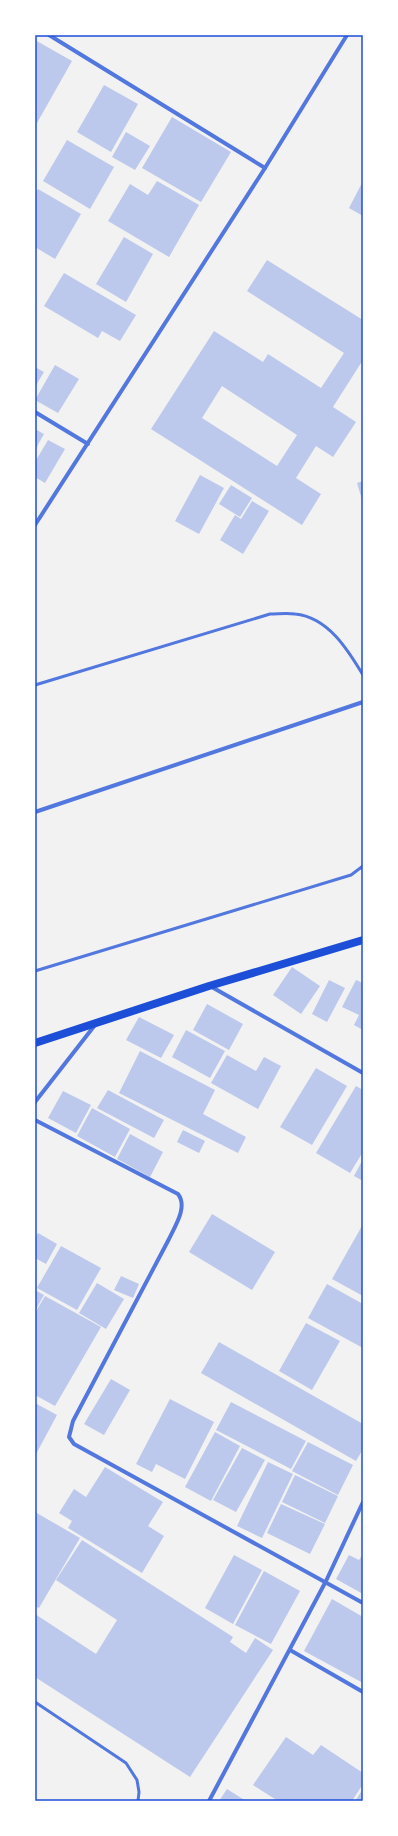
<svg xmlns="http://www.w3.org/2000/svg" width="398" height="1836" viewBox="0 0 398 1836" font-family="'IBM Plex Serif',serif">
  <rect width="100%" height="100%" fill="#f2f2f2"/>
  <g fill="#bdc9ec" fill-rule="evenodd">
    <polygon points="35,40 72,61 37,123 35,122"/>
    <polygon points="104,85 138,104 111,152 77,132"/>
    <polygon points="172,117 231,152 201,202 142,168"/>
    <polygon points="126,132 150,146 135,170 112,157"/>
    <polygon points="67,140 114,167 90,209 43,181"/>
    <polygon points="157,181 199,205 169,257 108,221 130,184 148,195"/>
    <polygon points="363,181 363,216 349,208"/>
    <polygon points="38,189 81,214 55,259 35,247 35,193"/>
    <polygon points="124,237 153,254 126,302 96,284"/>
    <path d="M 267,260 L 363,320 L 363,364 L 361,363 L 333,407 L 356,422 L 333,457 L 316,446 L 296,478 L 321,494 L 302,525 L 151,429 L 214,331 L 263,362 L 268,354 L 321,388 L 344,353 L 247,291 ZM 222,386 L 297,435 L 277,466 L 202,418 Z"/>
    <polygon points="64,273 136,315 120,341 102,331 98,338 44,306"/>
    <polygon points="55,365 79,379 58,413 35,400"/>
    <polygon points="35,367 44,372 35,387"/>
    <polygon points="35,429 44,434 35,450"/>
    <polygon points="48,440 65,449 45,483 35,477 35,462"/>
    <polygon points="200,475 224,488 199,534 175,521"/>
    <polygon points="363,481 363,503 357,483"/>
    <polygon points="231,485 252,498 240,517 219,504"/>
    <polygon points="252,501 269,511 243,554 220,540 235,515 241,519"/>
    <polygon points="292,967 320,986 301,1014 273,995"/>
    <polygon points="329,980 345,988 327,1022 312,1014"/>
    <polygon points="356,980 363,983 363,1030 354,1025 359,1015 342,1007"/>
    <polygon points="207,1004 243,1024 229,1050 193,1030"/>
    <polygon points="139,1017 174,1035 161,1058 126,1040"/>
    <polygon points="186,1030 225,1051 210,1078 172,1057"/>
    <polygon points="140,1051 215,1090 203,1114 246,1137 238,1153 119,1093"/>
    <polygon points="227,1055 256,1071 264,1057 281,1066 258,1109 211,1083"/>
    <polygon points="316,1068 347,1086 312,1145 280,1127"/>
    <polygon points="356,1086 363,1090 363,1152 350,1173 316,1153"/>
    <polygon points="108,1090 164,1120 154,1138 97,1108"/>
    <polygon points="63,1091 91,1105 76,1133 48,1118"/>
    <polygon points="92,1108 130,1129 115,1157 77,1136"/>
    <polygon points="183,1130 205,1141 199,1153 177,1142"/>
    <polygon points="130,1134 163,1152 150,1177 117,1159"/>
    <polygon points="363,1159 363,1181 354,1176"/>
    <polygon points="212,1214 275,1252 252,1290 189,1252"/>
    <polygon points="363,1224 363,1296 332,1279"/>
    <polygon points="38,1233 57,1244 46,1264 35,1258 35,1238"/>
    <polygon points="61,1246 101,1268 77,1310 37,1288"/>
    <polygon points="121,1276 139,1284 133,1298 114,1290"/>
    <polygon points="97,1283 124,1299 106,1329 79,1313"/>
    <polygon points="327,1284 363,1304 363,1348 308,1318"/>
    <polygon points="35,1290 44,1295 35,1311"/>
    <polygon points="45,1296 101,1327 55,1406 35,1395 35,1313"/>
    <polygon points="306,1323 340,1341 312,1390 279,1371"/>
    <polygon points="219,1342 363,1424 363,1449 356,1461 201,1373"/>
    <polygon points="111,1379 130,1390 104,1435 84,1424"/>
    <polygon points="170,1399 214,1422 185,1479 156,1464 152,1472 136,1464"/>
    <polygon points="231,1402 306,1441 291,1469 216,1430"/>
    <polygon points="35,1403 57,1415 35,1456"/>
    <polygon points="215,1432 240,1446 211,1501 185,1487"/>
    <polygon points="308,1442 353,1465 338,1495 292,1471"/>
    <polygon points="242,1448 265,1460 236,1512 213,1500"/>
    <polygon points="268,1462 293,1474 262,1538 237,1526"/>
    <polygon points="105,1467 163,1502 148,1526 164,1536 142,1573 68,1528 72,1521 59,1513 74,1489 86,1497"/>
    <polygon points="295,1475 338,1496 325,1523 282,1502"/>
    <polygon points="281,1504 325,1524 310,1554 267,1533"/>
    <polygon points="35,1512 80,1538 39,1608 35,1606"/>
    <polygon points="82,1540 233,1637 230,1642 246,1653 255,1638 273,1650 190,1777 35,1677 35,1614 96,1654 117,1620 56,1580"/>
    <polygon points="363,1554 363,1594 336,1579 349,1555 359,1560"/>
    <polygon points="234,1555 262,1570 233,1624 205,1608"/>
    <polygon points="264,1571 300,1591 271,1644 235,1625"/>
    <polygon points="332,1599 363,1617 363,1683 304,1651"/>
    <polygon points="286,1737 313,1755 321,1745 363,1773 363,1784 352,1801 278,1801 253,1785"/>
    <polygon points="227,1789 246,1801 219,1801"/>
    <polygon points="363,1789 363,1801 355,1801"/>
  </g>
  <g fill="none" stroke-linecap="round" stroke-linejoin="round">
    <g stroke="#5277de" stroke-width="3">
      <path d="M 35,685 L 270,614 C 278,614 287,613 295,614 C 328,617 348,650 363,675"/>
      <polyline points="35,971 351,875 363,866"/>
      <polyline points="35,1702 126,1763 137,1780 139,1792 138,1801"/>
    </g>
    <g stroke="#5277de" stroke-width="4">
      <polyline points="49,35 265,168"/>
      <polyline points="35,412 88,444"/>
      <polyline points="35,525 265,168 347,35"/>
      <polyline points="35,812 363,702"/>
      <polyline points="210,986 363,1073"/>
      <polyline points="35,1102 95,1025"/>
      <path d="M 35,1120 L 178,1194 C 188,1207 175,1226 169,1239 L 73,1421 L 69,1437 L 74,1444 L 363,1603"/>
      <polyline points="290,1650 363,1692"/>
      <polyline points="209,1801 326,1581 363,1502"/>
    </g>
    <polyline stroke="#1d4ed8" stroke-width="8" points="35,1043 209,986 363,940"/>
  </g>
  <rect width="398" height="1836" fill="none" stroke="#ffffff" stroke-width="72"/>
  <rect x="36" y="36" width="326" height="1764" fill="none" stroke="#1d4ed8" stroke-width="1.5"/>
</svg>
